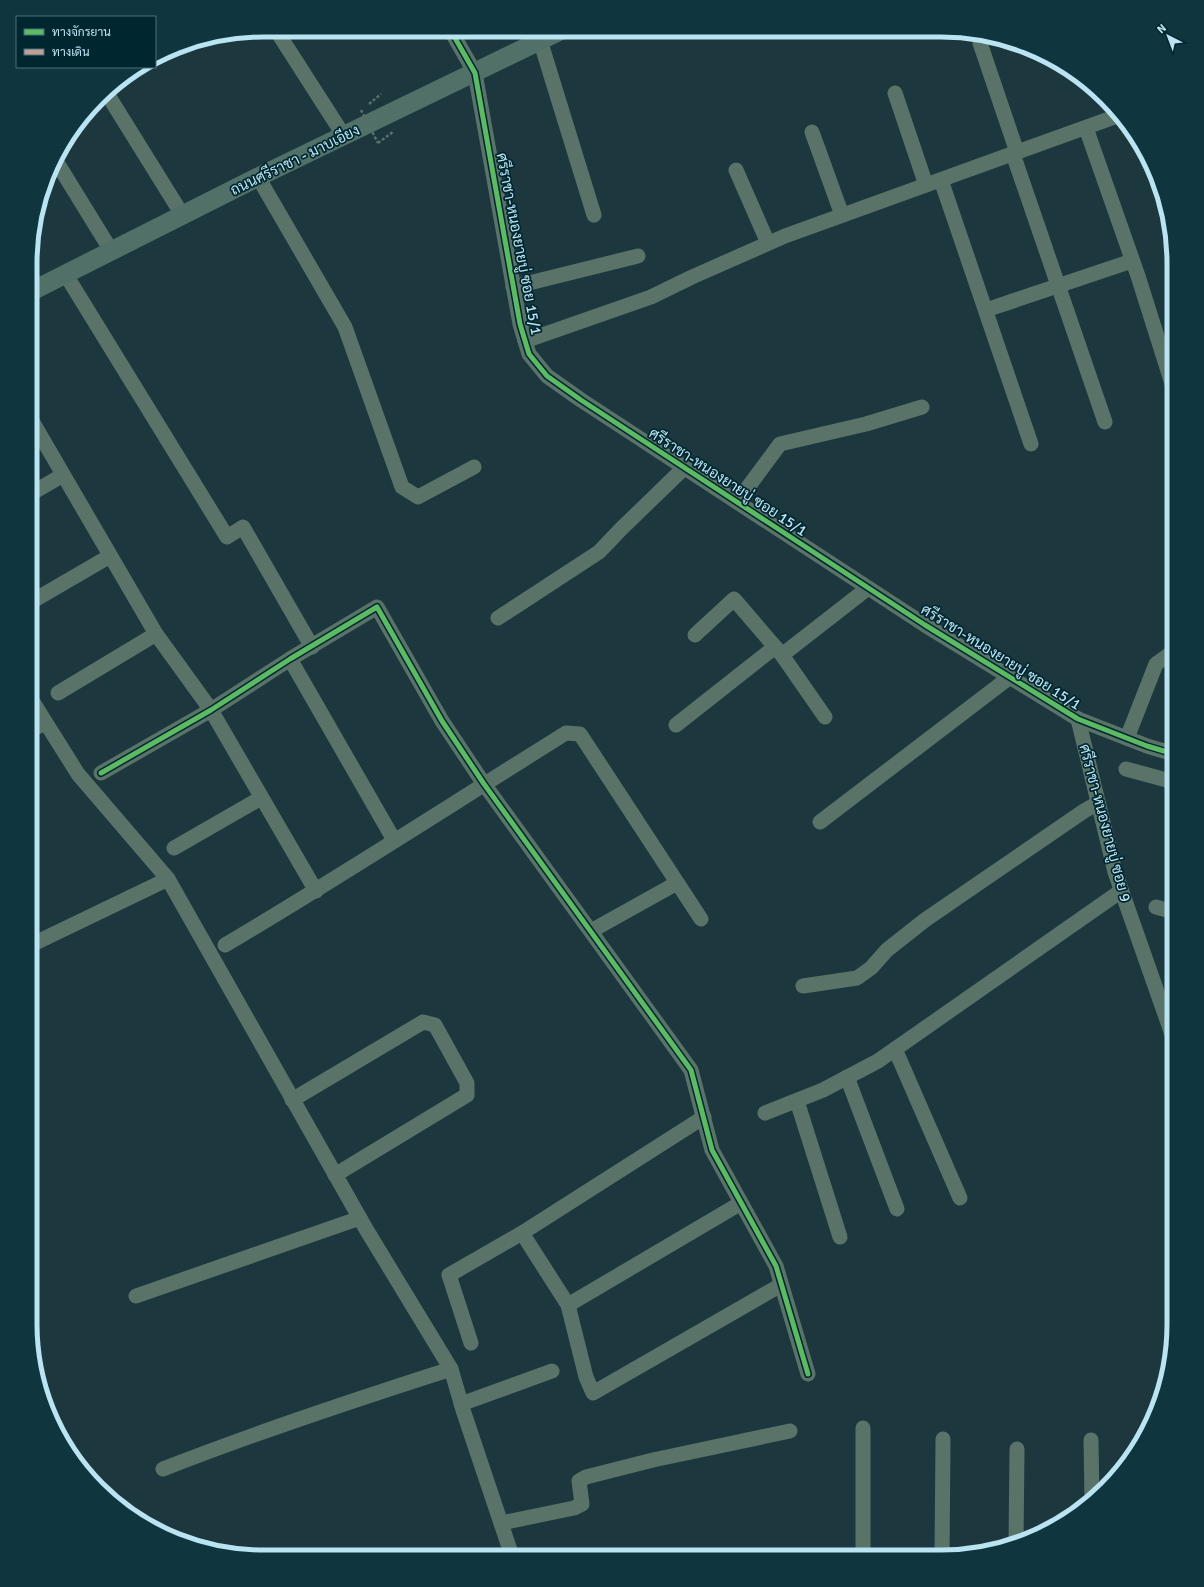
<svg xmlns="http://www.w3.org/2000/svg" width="1204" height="1587" viewBox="0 0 1204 1587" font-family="Signika,Sarabun,sans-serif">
  <rect width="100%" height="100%" fill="#1c383e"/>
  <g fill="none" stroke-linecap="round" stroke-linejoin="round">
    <g stroke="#5a706c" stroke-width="2.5" stroke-dasharray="3 2" stroke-linecap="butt">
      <polyline points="369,104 381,94"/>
      <polyline points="378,143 393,132"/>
    </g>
    <g stroke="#5a7368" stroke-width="15">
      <polyline points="276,30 344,136"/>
      <polyline points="451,31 475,73 520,324 529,354 547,376 581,400 925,625 1078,719 1147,746 1174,754"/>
      <polyline points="540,40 594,215"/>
      <polyline points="980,43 1017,152"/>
      <polyline points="106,92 183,216"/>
      <polyline points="895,93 926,185"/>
      <polyline points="1086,128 1138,276 1174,390"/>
      <polyline points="812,132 842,215"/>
      <polyline points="1013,154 1105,422"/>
      <polyline points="56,161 112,252"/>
      <polyline points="736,170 768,243"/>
      <polyline points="258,177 345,327 402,487 418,497 474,467"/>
      <polyline points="941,180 1031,444"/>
      <polyline points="66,275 227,537 243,527 312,647"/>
      <polyline points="513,287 638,256"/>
      <polyline points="986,310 1132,261"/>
      <polyline points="525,341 651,297 692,277 785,236 1120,115"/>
      <polyline points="32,421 156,634 211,710 316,891"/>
      <polyline points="32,493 63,475"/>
      <polyline points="737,502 780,444 866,424 922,407"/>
      <polyline points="31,602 110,556"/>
      <polyline points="498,618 599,552 621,529 684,468"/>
      <polyline points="695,635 734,599 782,655 825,717"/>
      <polyline points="782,655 868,588"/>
      <polyline points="290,659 394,840"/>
      <polyline points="58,693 156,634"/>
      <polyline points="31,699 78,774 168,879 366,1229 451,1369 463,1410 512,1556"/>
      <polyline points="1078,719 1115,872 1174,1040"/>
      <polyline points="676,725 775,647"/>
      <polyline points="31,730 45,723"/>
      <polyline points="1127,738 1156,664 1174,651"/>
      <polyline points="1126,769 1174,782"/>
      <polyline points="101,773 211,710 290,659 377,607 442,721 484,784 691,1070 712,1150 776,1266 808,1374"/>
      <polyline points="820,822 1010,677"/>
      <polyline points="174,848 261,798"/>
      <polyline points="1156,907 1174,912"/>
      <polyline points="591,931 677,883"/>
      <polyline points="31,945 168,879"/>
      <path d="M 225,945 C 340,877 452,804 566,733 L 580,734 L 701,919"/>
      <polyline points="803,986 857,978 871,968 887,950 925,920 1084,811 1098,803"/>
      <polyline points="895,1049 960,1198"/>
      <polyline points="847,1077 897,1209"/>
      <polyline points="292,1100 423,1022 435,1025 467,1083 467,1095 335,1175"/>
      <polyline points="797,1101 840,1237"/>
      <polyline points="765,1113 823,1090 878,1061 1121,891"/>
      <polyline points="522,1233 568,1305 586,1377 593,1393 781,1285"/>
      <polyline points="136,1296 360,1218"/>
      <polyline points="568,1305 741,1203"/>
      <polyline points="471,1343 449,1275 522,1233 704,1117"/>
      <polyline points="461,1404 552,1371"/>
      <polyline points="863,1428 863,1557"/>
      <polyline points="1091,1440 1092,1501"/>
      <path d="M 163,1469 C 257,1432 354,1400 451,1369"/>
      <polyline points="501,1523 574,1508 582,1504 579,1481 586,1477 653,1460 790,1431"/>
      <polyline points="1016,1544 1017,1449"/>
      <polyline points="942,1557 943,1439"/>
    </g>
    <polyline stroke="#507068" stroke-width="19" points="32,291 258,177 560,31"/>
    <polyline stroke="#5a706c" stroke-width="2.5" stroke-dasharray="3 2" stroke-linecap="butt" points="361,110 378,143"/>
    <polyline stroke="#bda197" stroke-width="4" stroke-dasharray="8 4" stroke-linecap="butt" points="60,1435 109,1496"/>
    <defs>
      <g id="cycleway">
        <polyline points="451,31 475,73 520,324 529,354 547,376 581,400 925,625 1078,719 1147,746 1174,754"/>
        <polyline points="101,773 211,710 290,659 377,607 442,721 484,784 691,1070 712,1150 776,1266 808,1374"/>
      </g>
    </defs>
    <use href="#cycleway" stroke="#002630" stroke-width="8"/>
    <use href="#cycleway" stroke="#5cba63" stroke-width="5"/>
  </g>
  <g text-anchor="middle" stroke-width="3.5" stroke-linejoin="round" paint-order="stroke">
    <g font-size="15" fill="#bae4f1" stroke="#002630">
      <text transform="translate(295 160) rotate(-26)" y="5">ถนนศรีราชา - มาบเอียง</text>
      <text transform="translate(519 244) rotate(79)" y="5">ศรีราชา-หนองยายบู่ ซอย 15/1</text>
      <text transform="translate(728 482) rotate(33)" y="5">ศรีราชา-หนองยายบู่ ซอย 15/1</text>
      <text transform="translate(1001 657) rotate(32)" y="5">ศรีราชา-หนองยายบู่ ซอย 15/1</text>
      <text transform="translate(1105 823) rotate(75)" y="5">ศรีราชา-หนองยายบู่ ซอย 9</text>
    </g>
  </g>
  <path d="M0 0H1204V1587H0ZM263 37H941A226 226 0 0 1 1167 263V1324A226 226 0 0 1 941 1550H263A226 226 0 0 1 37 1324V263A226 226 0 0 1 263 37Z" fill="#0f353f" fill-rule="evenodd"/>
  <path fill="none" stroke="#bae4f1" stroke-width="5" d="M263 37H941A226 226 0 0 1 1167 263V1324A226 226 0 0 1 941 1550H263A226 226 0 0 1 37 1324V263A226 226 0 0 1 263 37Z"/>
  <rect x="16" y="16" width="140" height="52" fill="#002630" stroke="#4a727d"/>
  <rect x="24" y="29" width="20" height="6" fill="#5cba63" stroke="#4a727d"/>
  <text x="52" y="36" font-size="12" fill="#bae4f1">ทางจักรยาน</text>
  <rect x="24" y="49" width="20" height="6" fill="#bda197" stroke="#4a727d"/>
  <text x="52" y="56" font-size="12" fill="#bae4f1">ทางเดิน</text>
  <g transform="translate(1168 36) rotate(318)" stroke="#002630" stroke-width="3" paint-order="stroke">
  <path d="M0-3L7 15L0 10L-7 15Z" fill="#bae4f1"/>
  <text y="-6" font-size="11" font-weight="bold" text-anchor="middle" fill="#bae4f1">N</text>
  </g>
</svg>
